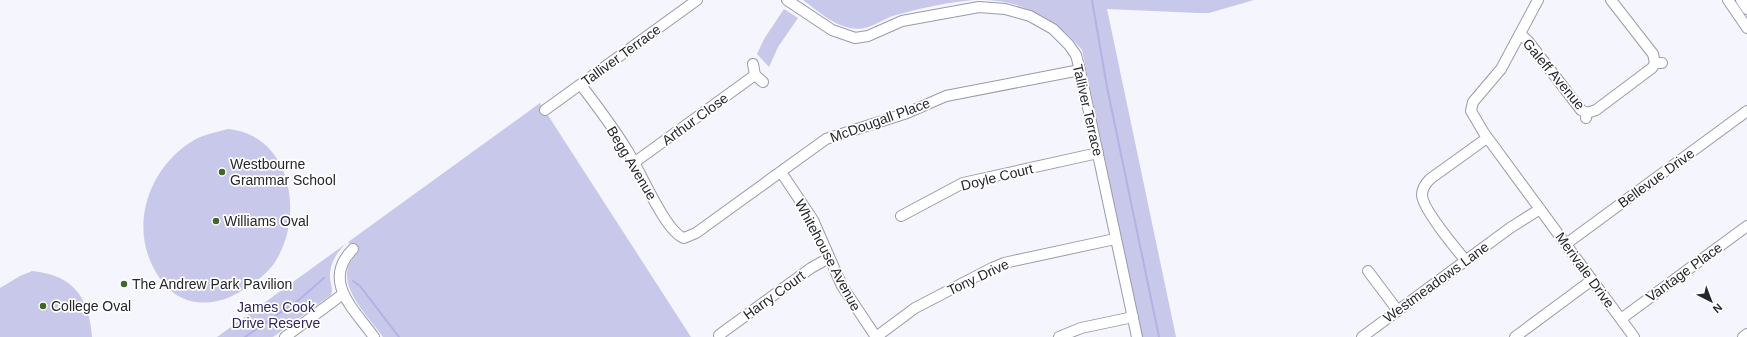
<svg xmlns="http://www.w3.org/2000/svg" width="1747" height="337" viewBox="0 0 1747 337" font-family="Arial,sans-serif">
  <rect width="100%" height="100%" fill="#f5f5fd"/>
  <g fill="#c8c8eb">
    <path d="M 803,0 L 974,0 C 949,2 921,8 896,15 C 879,20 869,32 850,28 C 833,25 817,10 803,0 Z"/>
    <path d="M 987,0 L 1254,0 L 1209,13 L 1198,13 L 1107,9 L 1176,337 L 1142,337 L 1082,50 C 1058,21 1026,2 987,0 Z"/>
    <polygon points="784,9 798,18 778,47 769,67 757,54 764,39"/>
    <path d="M 540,103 L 691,337 L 383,337 C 367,314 329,280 357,254 L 348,242 C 337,251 329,264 330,279 C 331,285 333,289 331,295 L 273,337 L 217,337 Z"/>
    <path d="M 228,129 C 292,135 306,218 273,265 C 264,277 251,285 238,293 C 219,304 194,307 175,294 C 162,284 153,270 148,255 C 133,211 156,161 196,139 C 206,134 217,132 228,129 Z"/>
    <path d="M 32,271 C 74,275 89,298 92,337 L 0,337 L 0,288 L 20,276 Z"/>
  </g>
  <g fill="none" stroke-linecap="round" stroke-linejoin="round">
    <g stroke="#b3b1e5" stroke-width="2">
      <polyline points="1092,0 1107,87 1159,337"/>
      <polyline points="353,281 360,286 399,337"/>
      <polyline points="245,337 300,299 324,278"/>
    </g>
    <defs>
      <g id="minor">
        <polyline points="787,0 832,30 855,38 868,36 902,21 979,7 1005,9 1030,16 1053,29 1069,45 1076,55 1080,70 1137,337"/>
        <polyline points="1538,0 1501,69 1473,102 1471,111 1484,133 1634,337"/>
        <polyline points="1611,0 1653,54 1655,63"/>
        <polyline points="1728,0 1747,28"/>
        <polyline points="1741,0 1747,9"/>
        <polyline points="1520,34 1528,41 1581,110 1587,113"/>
        <polyline points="753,64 755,75 763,82"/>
        <path d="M 581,85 C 597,106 613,127 627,150 C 639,168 665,232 684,238 L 696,233 L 826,139 L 907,113 L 946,96 L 1080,70"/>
        <polyline points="545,110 697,0"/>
        <polyline points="1586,118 1587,113 1596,110 1652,68 1655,63 1662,63"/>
        <polyline points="635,162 755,75"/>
        <polyline points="781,172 813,220 842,286 876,337"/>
        <polyline points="901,216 963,183 1098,153"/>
        <polyline points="1566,244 1747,111"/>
        <path d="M 353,249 C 321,281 354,309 374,337"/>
        <path d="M 1466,261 C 1456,249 1422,208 1422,195 C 1422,189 1426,183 1430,179 L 1487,138"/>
        <polyline points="1368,271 1398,311"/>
        <polyline points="1621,319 1747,226"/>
        <polyline points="719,335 811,268 829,258"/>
        <polyline points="285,337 343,294"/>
        <polyline points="876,337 915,308 992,268 1004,263 1115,239"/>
        <polyline points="1059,337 1081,328 1133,317"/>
        <polyline points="1362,337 1510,228 1540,209"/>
        <polyline points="1515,337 1592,280"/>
        <polyline points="1743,337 1747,334"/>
      </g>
    </defs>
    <use href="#minor" stroke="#9a9aac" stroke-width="12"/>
    <use href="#minor" stroke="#fff" stroke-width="10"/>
  </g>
  <g fill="#3d6826" stroke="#fff" stroke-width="1.5">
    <circle cx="222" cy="172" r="4"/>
    <circle cx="216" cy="221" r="4"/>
    <circle cx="124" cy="284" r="4"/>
    <circle cx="43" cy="306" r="4"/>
  </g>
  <g text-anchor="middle" stroke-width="3.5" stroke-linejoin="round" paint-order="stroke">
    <g font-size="14" fill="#25252c" stroke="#fff">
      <text transform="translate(621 55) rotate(-36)" y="5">Talliver Terrace</text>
      <text transform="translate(1554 74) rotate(50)" y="5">Galeff Avenue</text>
      <text transform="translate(1088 110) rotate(77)" y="5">Talliver Terrace</text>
      <text transform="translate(695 119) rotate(-36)" y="5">Arthur Close</text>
      <text transform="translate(880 120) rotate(-20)" y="5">McDougall Place</text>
      <text transform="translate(632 163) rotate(59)" y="5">Begg Avenue</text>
      <text transform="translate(997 177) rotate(-14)" y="5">Doyle Court</text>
      <text transform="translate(1656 178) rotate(-36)" y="5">Bellevue Drive</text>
      <text transform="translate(828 255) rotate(62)" y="5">Whitehouse Avenue</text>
      <text transform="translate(1585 270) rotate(54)" y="5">Merivale Drive</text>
      <text transform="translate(1684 272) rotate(-36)" y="5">Vantage Place</text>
      <text transform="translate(978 277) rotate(-25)" y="5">Tony Drive</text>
      <text transform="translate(1436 282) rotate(-36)" y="5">Westmeadows Lane</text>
      <text transform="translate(774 295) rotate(-36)" y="5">Harry Court</text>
    </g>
    <g font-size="14" fill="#25252c" stroke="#fff" text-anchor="start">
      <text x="230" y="169">Westbourne<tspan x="230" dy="16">Grammar School</tspan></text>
      <text x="224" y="226">Williams Oval</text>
      <text x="132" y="289">The Andrew Park Pavilion</text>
      <text x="51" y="311">College Oval</text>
    </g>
    <g font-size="14" fill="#2f2562" stroke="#fff">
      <text x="276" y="312">James Cook<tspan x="276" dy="16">Drive Reserve</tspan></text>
    </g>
  </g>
  <g transform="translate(1711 301) rotate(138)" stroke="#ffffff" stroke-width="3" paint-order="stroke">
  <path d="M0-3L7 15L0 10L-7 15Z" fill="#25252c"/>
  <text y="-6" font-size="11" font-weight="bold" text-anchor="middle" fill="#25252c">N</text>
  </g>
</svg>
